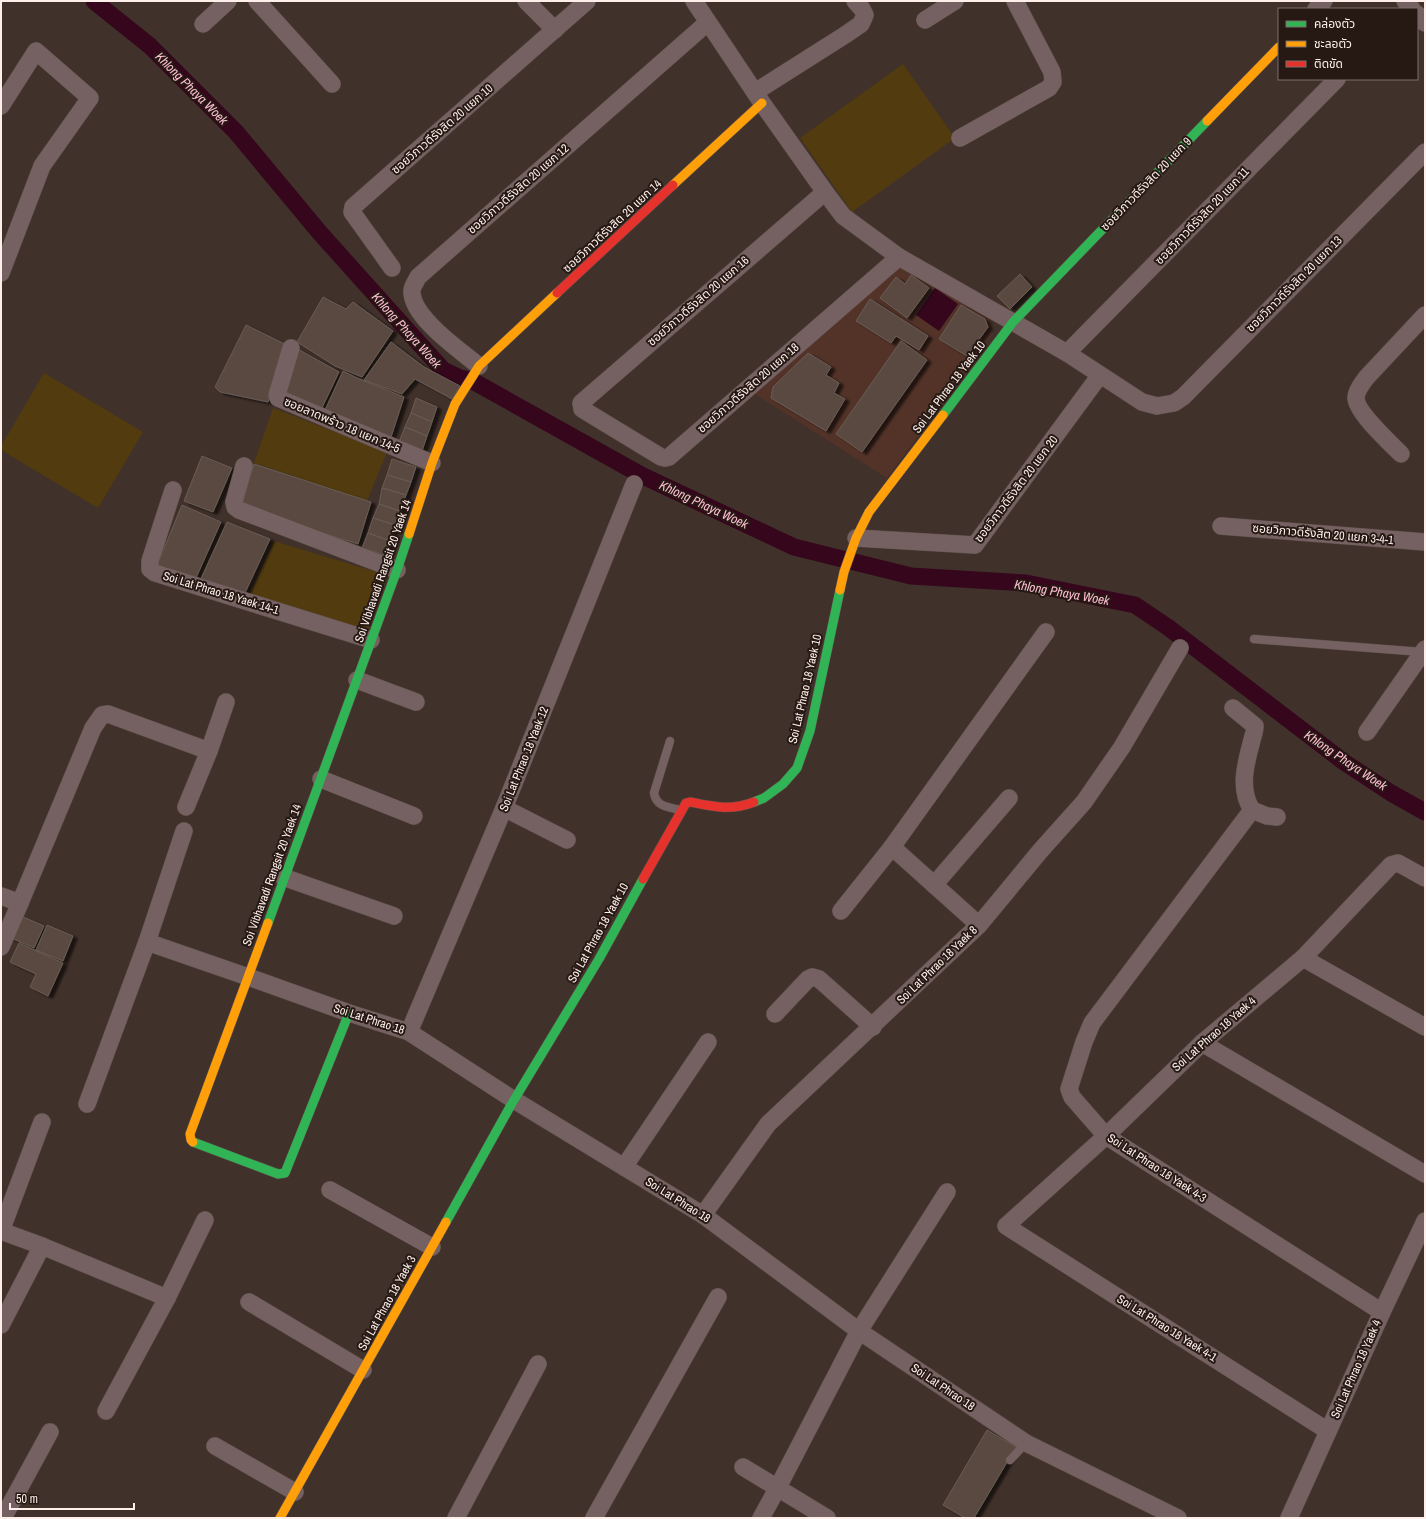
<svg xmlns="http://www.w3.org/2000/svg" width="1426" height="1519" viewBox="0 0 1426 1519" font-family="'Archivo Narrow','Noto Sans Thai',sans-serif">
  <defs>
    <filter id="shadow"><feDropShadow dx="4.5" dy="2.5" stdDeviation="1" flood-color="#0009"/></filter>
  </defs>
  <rect width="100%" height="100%" fill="#41312b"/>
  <polygon fill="#533328" points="900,266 989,316 993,334 887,478 755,394"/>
  <g fill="#513b0f">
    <polygon points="903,64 955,138 852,212 800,138"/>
    <polygon points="44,373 143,432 98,508 1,450 1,446"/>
    <polygon points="273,408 387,452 367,501 254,463"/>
    <polygon points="274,541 386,575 367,634 248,598"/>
  </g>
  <polygon fill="#35061c" points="935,288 958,304 939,331 916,315"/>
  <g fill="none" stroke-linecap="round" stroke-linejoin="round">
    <polyline stroke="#35061c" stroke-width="17" points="94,1 150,46 236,132 320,233 443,370 460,378 471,380 641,475 794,547 911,576 1026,583 1135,605 1169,628 1344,762 1391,793 1425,812"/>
  </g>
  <g fill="#5a4a40" stroke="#685c55" filter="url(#shadow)">
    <polygon points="1020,274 1032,287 1010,309 997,296"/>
    <polygon points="911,275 929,288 907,318 880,298 896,277 905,284"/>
    <polygon points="323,297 346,309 353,302 393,331 362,377 335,366 297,342"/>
    <polygon points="870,299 928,336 919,350 896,336 891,343 856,321"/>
    <polygon points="961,305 985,319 988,327 967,356 939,339"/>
    <polygon points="246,325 287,345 268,402 220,392 215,387"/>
    <polygon points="901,341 927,360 862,452 836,434"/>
    <polygon points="391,342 424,367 460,386 452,399 415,379 402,394 364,380"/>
    <polygon points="296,348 339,372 319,414 281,397"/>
    <polygon points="808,353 831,367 826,375 839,383 834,393 845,399 826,431 771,398 773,387"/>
    <polygon points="343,371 357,378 404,397 391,437 325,410"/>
    <polygon points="416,398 437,407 432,422 411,413"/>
    <polygon points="411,413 432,422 427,436 405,427"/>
    <polygon points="405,427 427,436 422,451 399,442"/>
    <polygon points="202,456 232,468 213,512 184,501"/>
    <polygon points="392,459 416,467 411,482 387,475"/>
    <polygon points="254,464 371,502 358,544 241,507"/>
    <polygon points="387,475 411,482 406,495 382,488"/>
    <polygon points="382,488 406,495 400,511 379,504"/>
    <polygon points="379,504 400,511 395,525 373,518"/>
    <polygon points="182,505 221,522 195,580 155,570"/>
    <polygon points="373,518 395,525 390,541 368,533"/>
    <polygon points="227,522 270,539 244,595 199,583"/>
    <polygon points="368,533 390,541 385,555 362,548"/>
    <polygon points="19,915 44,926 34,948 9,937"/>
    <polygon points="47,925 73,936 63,961 36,950"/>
    <polygon points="19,943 63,963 48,996 30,987 36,974 10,962"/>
    <polygon points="987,1430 1016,1447 974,1518 965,1518 943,1505"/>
  </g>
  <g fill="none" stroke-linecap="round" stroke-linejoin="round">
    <defs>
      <g id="lane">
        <polyline points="1254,639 1422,652"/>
        <path d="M 670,741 L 654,793 C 656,807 669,807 680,810"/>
        <polyline points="1010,1460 1026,1443"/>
      </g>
      <g id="street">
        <polyline points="257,1 332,84"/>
        <polyline points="526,1 555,30"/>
        <polyline points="694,1 762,103 825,192 843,216 899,257 1067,353 1142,402 1157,406 1174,403 1183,397 1425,152"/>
        <polyline points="1405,1 1412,9"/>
        <polyline points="1316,9 1324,1"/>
        <polyline points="1417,14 1425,23"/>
        <polyline points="925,20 955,1"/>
        <polyline points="203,24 228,1"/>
        <polyline points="755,92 845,35 861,24 865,15 862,9 855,1"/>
        <polyline points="1,106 36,51 90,98 42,166 1,273"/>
        <polyline points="960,138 1049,88 1053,82 1052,72 1015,1"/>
        <polyline points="825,192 581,403 582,409 661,457 665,458 669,457 899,257"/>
        <polyline points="392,268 352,212 353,207 587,1"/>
        <polyline points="291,348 277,395 278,398 432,463"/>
        <polyline points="1067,353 1337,79"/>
        <path d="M 479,366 C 461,351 411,317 412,291 C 412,286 416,282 418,277 L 707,23"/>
        <path d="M 1401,454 C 1390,443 1355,411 1356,397 C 1357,389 1362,384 1366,378 L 1425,315"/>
        <polyline points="244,466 234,502 235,507 239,510 397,570"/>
        <polyline points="173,490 150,561 150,569 155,573 371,640"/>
        <polyline points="1221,526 1425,542"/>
        <polyline points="856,538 975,545 1100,375"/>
        <polyline points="357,680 416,702"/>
        <path d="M 1233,708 L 1255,726 C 1255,732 1252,738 1251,744 C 1245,766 1239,790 1252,810"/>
        <polyline points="1367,732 1425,649"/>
        <polyline points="321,779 414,816"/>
        <polyline points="186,807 209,751 226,702"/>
        <polyline points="504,808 567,840"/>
        <polyline points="1277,817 1267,816 1252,810 1092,1023 1084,1042 1069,1089 1072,1097 1106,1136 1382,1312"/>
        <polyline points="283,877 394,916"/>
        <polyline points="934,885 1009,798"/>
        <polyline points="1,896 20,903 93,728 102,715 108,714 209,751"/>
        <polyline points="841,911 892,847"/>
        <polyline points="979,925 1041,850 1084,802 1122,747 1180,648"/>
        <polyline points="147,942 254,979 349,1013 409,1032 514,1100 703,1215 859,1331 1026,1443 1178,1518"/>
        <polyline points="1,947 20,903"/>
        <polyline points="1303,958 1425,1027"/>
        <polyline points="775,1014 808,979 812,977 819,979 873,1027"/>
        <polyline points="409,1032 504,808 634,484"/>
        <polyline points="1202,1043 1425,1174"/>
        <polyline points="87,1104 147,942 184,831"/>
        <polyline points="624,1167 708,1042"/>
        <polyline points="330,1190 432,1247"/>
        <polyline points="703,1215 768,1124 979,925 892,847 1046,632"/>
        <polyline points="1,1231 42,1246 167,1298"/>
        <polyline points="1,1231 42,1122"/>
        <polyline points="249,1302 363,1370"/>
        <polyline points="1,1325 42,1246"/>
        <polyline points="106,1411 167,1298 205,1220"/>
        <polyline points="1328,1431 1006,1226 1106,1136 1202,1043 1303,958 1391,865 1398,863 1425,878"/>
        <polyline points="215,1446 295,1492"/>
        <polyline points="743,1467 827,1518"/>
        <polyline points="3,1518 50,1432"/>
        <polyline points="456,1518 538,1364"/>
        <polyline points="594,1518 718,1297"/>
        <polyline points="761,1518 777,1489 859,1331 947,1192"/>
        <polyline points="1289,1518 1382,1312 1425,1221"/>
      </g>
      <g id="fast">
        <polyline points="943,415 1013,322 1207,121"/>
        <polyline points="754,802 764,798 783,784 797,768 810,731 840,590"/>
        <polyline points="268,923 397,570 409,534"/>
        <polyline points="193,1142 278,1174 285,1173 349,1013"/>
        <polyline points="446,1222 511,1105 599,959 643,879"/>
      </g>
      <g id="slow">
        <polyline points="1207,121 1279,47"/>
        <polyline points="673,185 762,103"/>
        <polyline points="409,534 432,463 455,404 479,366 557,293"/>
        <polyline points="840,590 844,572 856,538 869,512 943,415"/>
        <polyline points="193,1142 191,1140 190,1134 268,923"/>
        <polyline points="280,1518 446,1222"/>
      </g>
      <g id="jam">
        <polyline points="557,293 673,185"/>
        <path d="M 643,879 L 686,803 L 690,802 C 714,807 731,811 754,802"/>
      </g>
    </defs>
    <use href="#lane" stroke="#5e504b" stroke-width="9"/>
    <use href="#street" stroke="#5e504b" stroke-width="18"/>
    <use href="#fast" stroke="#5e504b" stroke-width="10"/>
    <use href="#slow" stroke="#5e504b" stroke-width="10"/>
    <use href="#jam" stroke="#5e504b" stroke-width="10"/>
    <use href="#lane" stroke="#756161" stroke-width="8"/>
    <use href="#street" stroke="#756161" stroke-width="17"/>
    <use href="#fast" stroke="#30b455" stroke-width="9"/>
    <use href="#slow" stroke="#ff9f0a" stroke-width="9"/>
    <use href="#jam" stroke="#e5322d" stroke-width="9"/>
  </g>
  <g text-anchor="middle" stroke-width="4" stroke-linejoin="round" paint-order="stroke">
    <g font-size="12" fill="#feefea" stroke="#261914">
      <text transform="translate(442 129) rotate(-41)" y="4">ซอยวิภาวดีรังสิต 20 แยก 10</text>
      <text transform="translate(1146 184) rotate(-46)" y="4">ซอยวิภาวดีรังสิต 20 แยก 9</text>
      <text transform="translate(518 189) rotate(-41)" y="4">ซอยวิภาวดีรังสิต 20 แยก 12</text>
      <text transform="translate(1202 216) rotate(-46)" y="4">ซอยวิภาวดีรังสิต 20 แยก 11</text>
      <text transform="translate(612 226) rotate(-43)" y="4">ซอยวิภาวดีรังสิต 20 แยก 14</text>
      <text transform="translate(1294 284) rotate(-45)" y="4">ซอยวิภาวดีรังสิต 20 แยก 13</text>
      <text transform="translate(698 301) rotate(-41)" y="4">ซอยวิภาวดีรังสิต 20 แยก 16</text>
      <text transform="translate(949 387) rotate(-53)" y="4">Soi Lat Phrao 18 Yaek 10</text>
      <text transform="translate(748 388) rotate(-41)" y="4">ซอยวิภาวดีรังสิต 20 แยก 18</text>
      <text transform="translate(342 425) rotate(23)" y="4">ซอยลาดพร้าว 18 แยก 14-5</text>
      <text transform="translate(1016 489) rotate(-53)" y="4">ซอยวิภาวดีรังสิต 20 แยก 20</text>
      <text transform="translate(1323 534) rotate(5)" y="4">ซอยวิภาวดีรังสิต 20 แยก 3-4-1</text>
      <text transform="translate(383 571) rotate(-71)" y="4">Soi Vibhavadi Rangsit 20 Yaek 14</text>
      <text transform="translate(221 593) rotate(17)" y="4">Soi Lat Phrao 18 Yaek 14-1</text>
      <text transform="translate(805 689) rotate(-77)" y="4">Soi Lat Phrao 18 Yaek 10</text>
      <text transform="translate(524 759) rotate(-68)" y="4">Soi Lat Phrao 18 Yaek 12</text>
      <text transform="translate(272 875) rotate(-70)" y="4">Soi Vibhavadi Rangsit 20 Yaek 14</text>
      <text transform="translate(598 933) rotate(-61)" y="4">Soi Lat Phrao 18 Yaek 10</text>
      <text transform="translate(937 965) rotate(-44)" y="4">Soi Lat Phrao 18 Yaek 8</text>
      <text transform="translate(369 1019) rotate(18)" y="4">Soi Lat Phrao 18</text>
      <text transform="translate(1214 1034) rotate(-41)" y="4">Soi Lat Phrao 18 Yaek 4</text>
      <text transform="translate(1157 1168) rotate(33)" y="4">Soi Lat Phrao 18 Yaek 4-3</text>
      <text transform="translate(678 1200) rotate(32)" y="4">Soi Lat Phrao 18</text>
      <text transform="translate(387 1303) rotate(-61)" y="4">Soi Lat Phrao 18 Yaek 3</text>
      <text transform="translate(1167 1328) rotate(32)" y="4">Soi Lat Phrao 18 Yaek 4-1</text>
      <text transform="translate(1356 1369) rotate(-66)" y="4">Soi Lat Phrao 18 Yaek 4</text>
      <text transform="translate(943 1387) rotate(34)" y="4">Soi Lat Phrao 18</text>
    </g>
    <g font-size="13" font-style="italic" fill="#ffbdd3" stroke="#261914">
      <text transform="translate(192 88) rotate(45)" y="5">Khlong Phaya Woek</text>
      <text transform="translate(407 330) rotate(48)" y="5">Khlong Phaya Woek</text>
      <text transform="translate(704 504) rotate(25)" y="5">Khlong Phaya Woek</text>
      <text transform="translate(1062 592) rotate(10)" y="5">Khlong Phaya Woek</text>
      <text transform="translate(1346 760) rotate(34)" y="5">Khlong Phaya Woek</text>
    </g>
  </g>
  <rect width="1426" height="1519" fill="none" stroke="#feefea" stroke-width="4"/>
  <rect x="1278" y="8" width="140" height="72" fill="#261914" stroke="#7c6f6a"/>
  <rect x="1286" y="21" width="20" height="6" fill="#30b455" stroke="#7c6f6a"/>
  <text x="1314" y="28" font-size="12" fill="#feefea">คล่องตัว</text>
  <rect x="1286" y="41" width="20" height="6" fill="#ff9f0a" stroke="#7c6f6a"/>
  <text x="1314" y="48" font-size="12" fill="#feefea">ชะลอตัว</text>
  <rect x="1286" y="61" width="20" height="6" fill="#e5322d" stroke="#7c6f6a"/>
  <text x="1314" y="68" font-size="12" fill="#feefea">ติดขัด</text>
  <path d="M10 1503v6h124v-6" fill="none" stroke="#feefea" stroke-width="2"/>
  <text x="16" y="1503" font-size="12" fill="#feefea" stroke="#261914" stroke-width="3" paint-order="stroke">50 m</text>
</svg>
